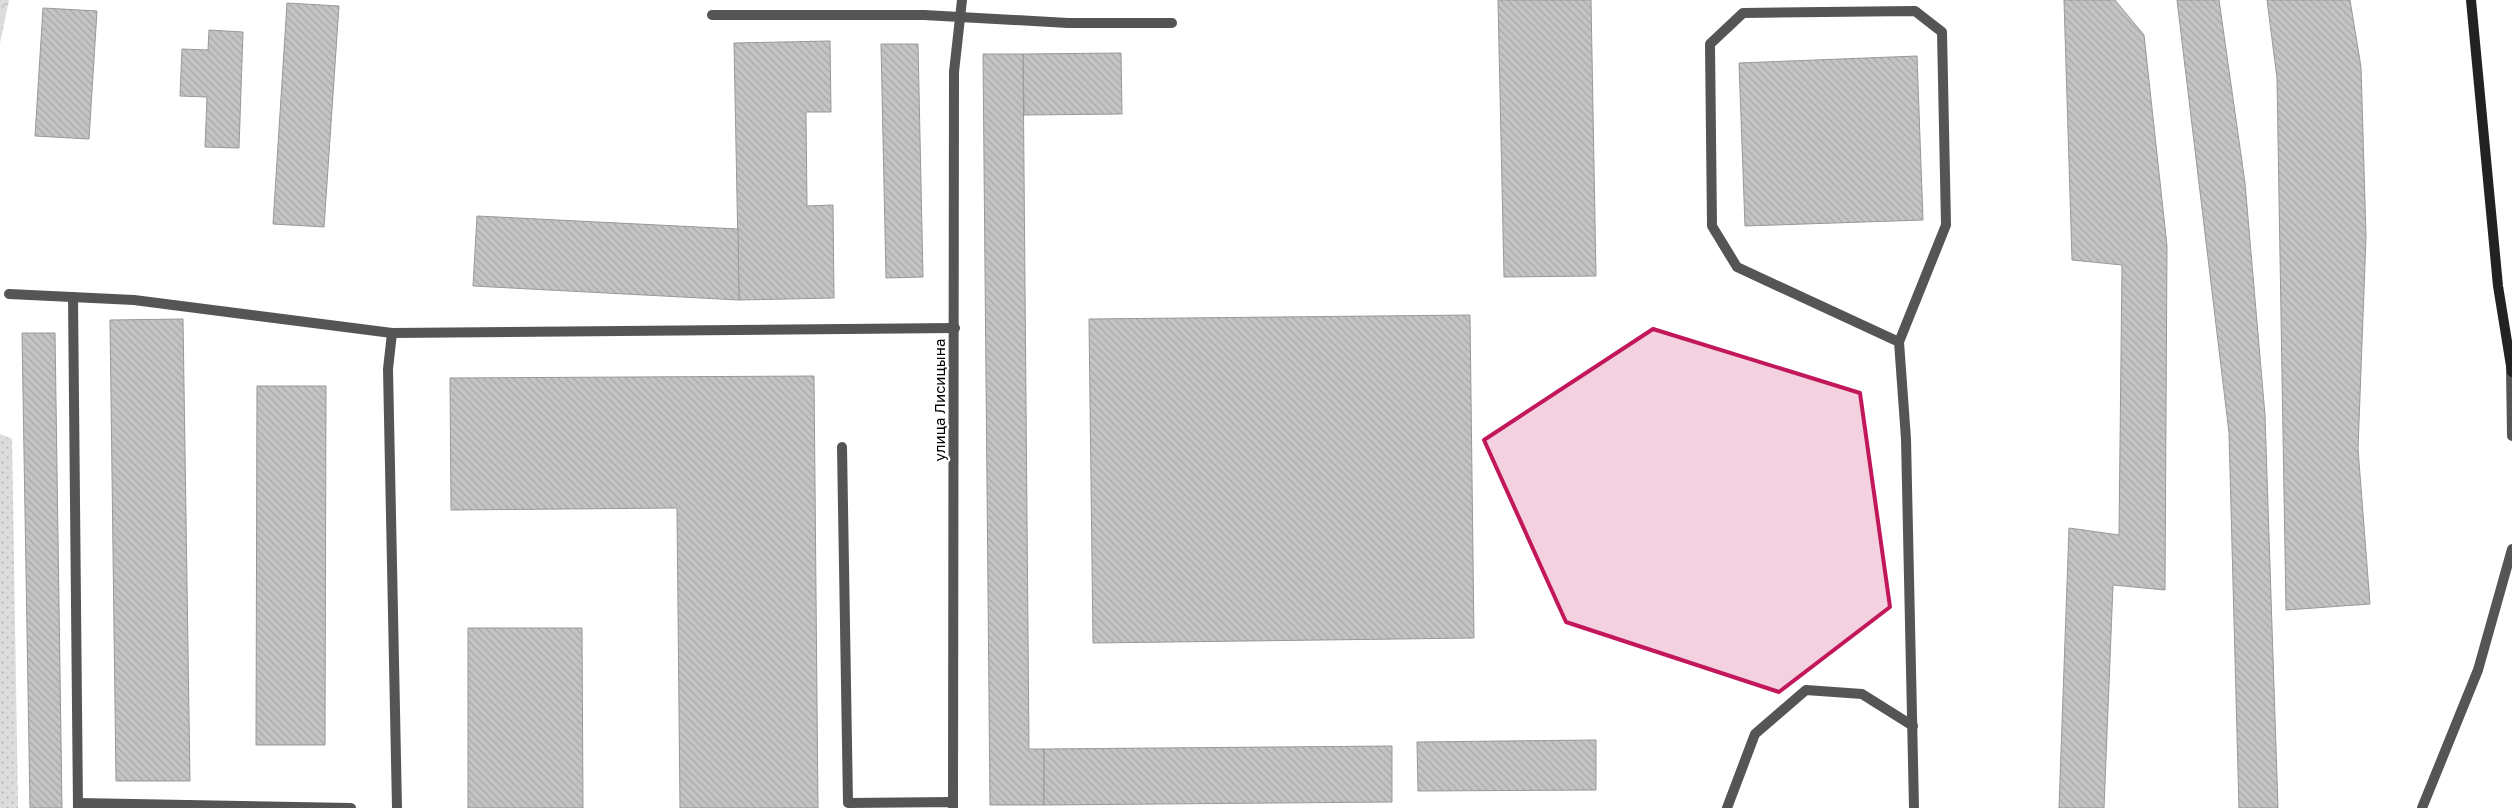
<svg xmlns="http://www.w3.org/2000/svg" width="2512" height="808" viewBox="0 0 2512 808" font-family="'Golos Text',sans-serif">
  <defs>
    <pattern id="grass-dots" width="8" height="8" patternUnits="userSpaceOnUse" patternTransform="scale(1.25)"><rect width="8" height="8" fill="#dcdcdc"/><path d="M2 2h.1M6 6h.1" fill="none" stroke="#bbb" stroke-width="1.8" stroke-linecap="round"/></pattern>
    <pattern id="forest-crowns" width="20" height="18" patternUnits="userSpaceOnUse" patternTransform="scale(1.25)"><rect width="20" height="18" fill="#dcdcdc"/><path d="M2 6a3 3 0 1 1 6 0M12 15a3 3 0 1 1 6 0" fill="none" stroke="#bbb"/></pattern>
    <pattern id="building-back-hatch" width="6" height="6" patternUnits="userSpaceOnUse" patternTransform="scale(1.25)"><rect width="6" height="6" fill="#c4c4c4"/><path d="M-1 5l2 2M0 0l6 6M5-1l2 2" fill="none" stroke="#a7a7a7"/></pattern>
  </defs>
  <rect width="100%" height="100%" fill="#fff"/>
  <polygon fill="url(#grass-dots)" points="0,434 12,439 18,808 0,808"/>
  <polygon fill="url(#forest-crowns)" points="0,0 9,0 0,43"/>
  <g fill="url(#building-back-hatch)" stroke="#999">
    <polygon points="1498,0 1591,0 1596,276 1504,277"/>
    <polygon points="2064,0 2115,0 2144,35 2167,246 2165,590 2113,585 2104,808 2059,808 2069,528 2119,535 2122,265 2072,260"/>
    <polygon points="2177,0 2219,0 2245,183 2265,415 2278,808 2239,808 2229,433"/>
    <polygon points="2267,0 2350,0 2361,67 2366,237 2358,449 2370,604 2286,610 2277,78"/>
    <polygon points="287,3 339,6 324,227 273,224"/>
    <polygon points="43,8 97,11 89,139 35,136"/>
    <polygon points="209,30 243,32 239,148 205,147 207,97 180,96 182,49 208,50"/>
    <polygon points="830,41 831,112 806,112 807,206 833,205 834,298 739,300 734,43"/>
    <polygon points="881,44 918,44 923,277 886,278"/>
    <polygon points="1121,53 1122,114 1024,115 1023,54"/>
    <polygon points="983,54 1023,54 1029,749 1044,749 1044,805 990,805"/>
    <polygon points="1917,56 1923,220 1745,226 1739,63"/>
    <polygon points="477,216 738,229 739,300 473,286"/>
    <polygon points="1470,315 1474,638 1093,643 1089,319"/>
    <polygon points="183,319 190,781 116,781 110,320"/>
    <polygon points="22,333 55,333 62,808 30,808"/>
    <polygon points="814,376 818,808 680,808 677,508 451,510 450,378"/>
    <polygon points="257,386 326,386 325,745 256,745"/>
    <polygon points="468,628 582,628 583,808 468,808"/>
    <polygon points="1596,740 1596,790 1418,791 1417,742"/>
    <polygon points="1392,746 1392,802 1044,805 1044,749"/>
  </g>
  <g fill="none" stroke-linecap="round" stroke-linejoin="round">
    <g stroke="#555" stroke-width="10">
      <polyline points="712,15 924,15 1068,23 1172,23"/>
      <polyline points="9,294 134,300 392,333 955,328"/>
      <polyline points="73,297 78,808"/>
      <polyline points="392,333 388,369 397,808"/>
      <polyline points="1899,342 1737,267 1712,226 1710,44 1743,13 1915,11 1942,32 1946,225 1899,342 1906,439 1914,808"/>
      <polyline points="2511,369 2512,436"/>
      <polyline points="842,447 848,803 953,802 953,808"/>
      <polyline points="78,803 351,808"/>
      <polyline points="1727,808 1755,734 1806,690 1862,694 1913,726"/>
      <polyline points="2422,808 2478,670 2512,549"/>
    </g>
    <polyline stroke="#555" stroke-width="10" points="953,802 954,72 962,0"/>
    <polyline stroke="#222" stroke-width="10" points="2471,0 2498,286 2512,372"/>
  </g>
  <path fill="#c2185b" fill-opacity="0.2" stroke="#c2185b" stroke-width="4" stroke-linejoin="round" d="M 1653,329 L 1860,393 L 1890,607 L 1779,692 L 1566,622 L 1484,440 Z"/>
  <g text-anchor="middle" stroke-width="4.5" stroke-linejoin="round" paint-order="stroke">
    <g font-size="15" fill="#000" stroke="#fff">
      <text transform="translate(940 400) rotate(-90)" y="5">улица Лисицына</text>
    </g>
  </g>
</svg>
